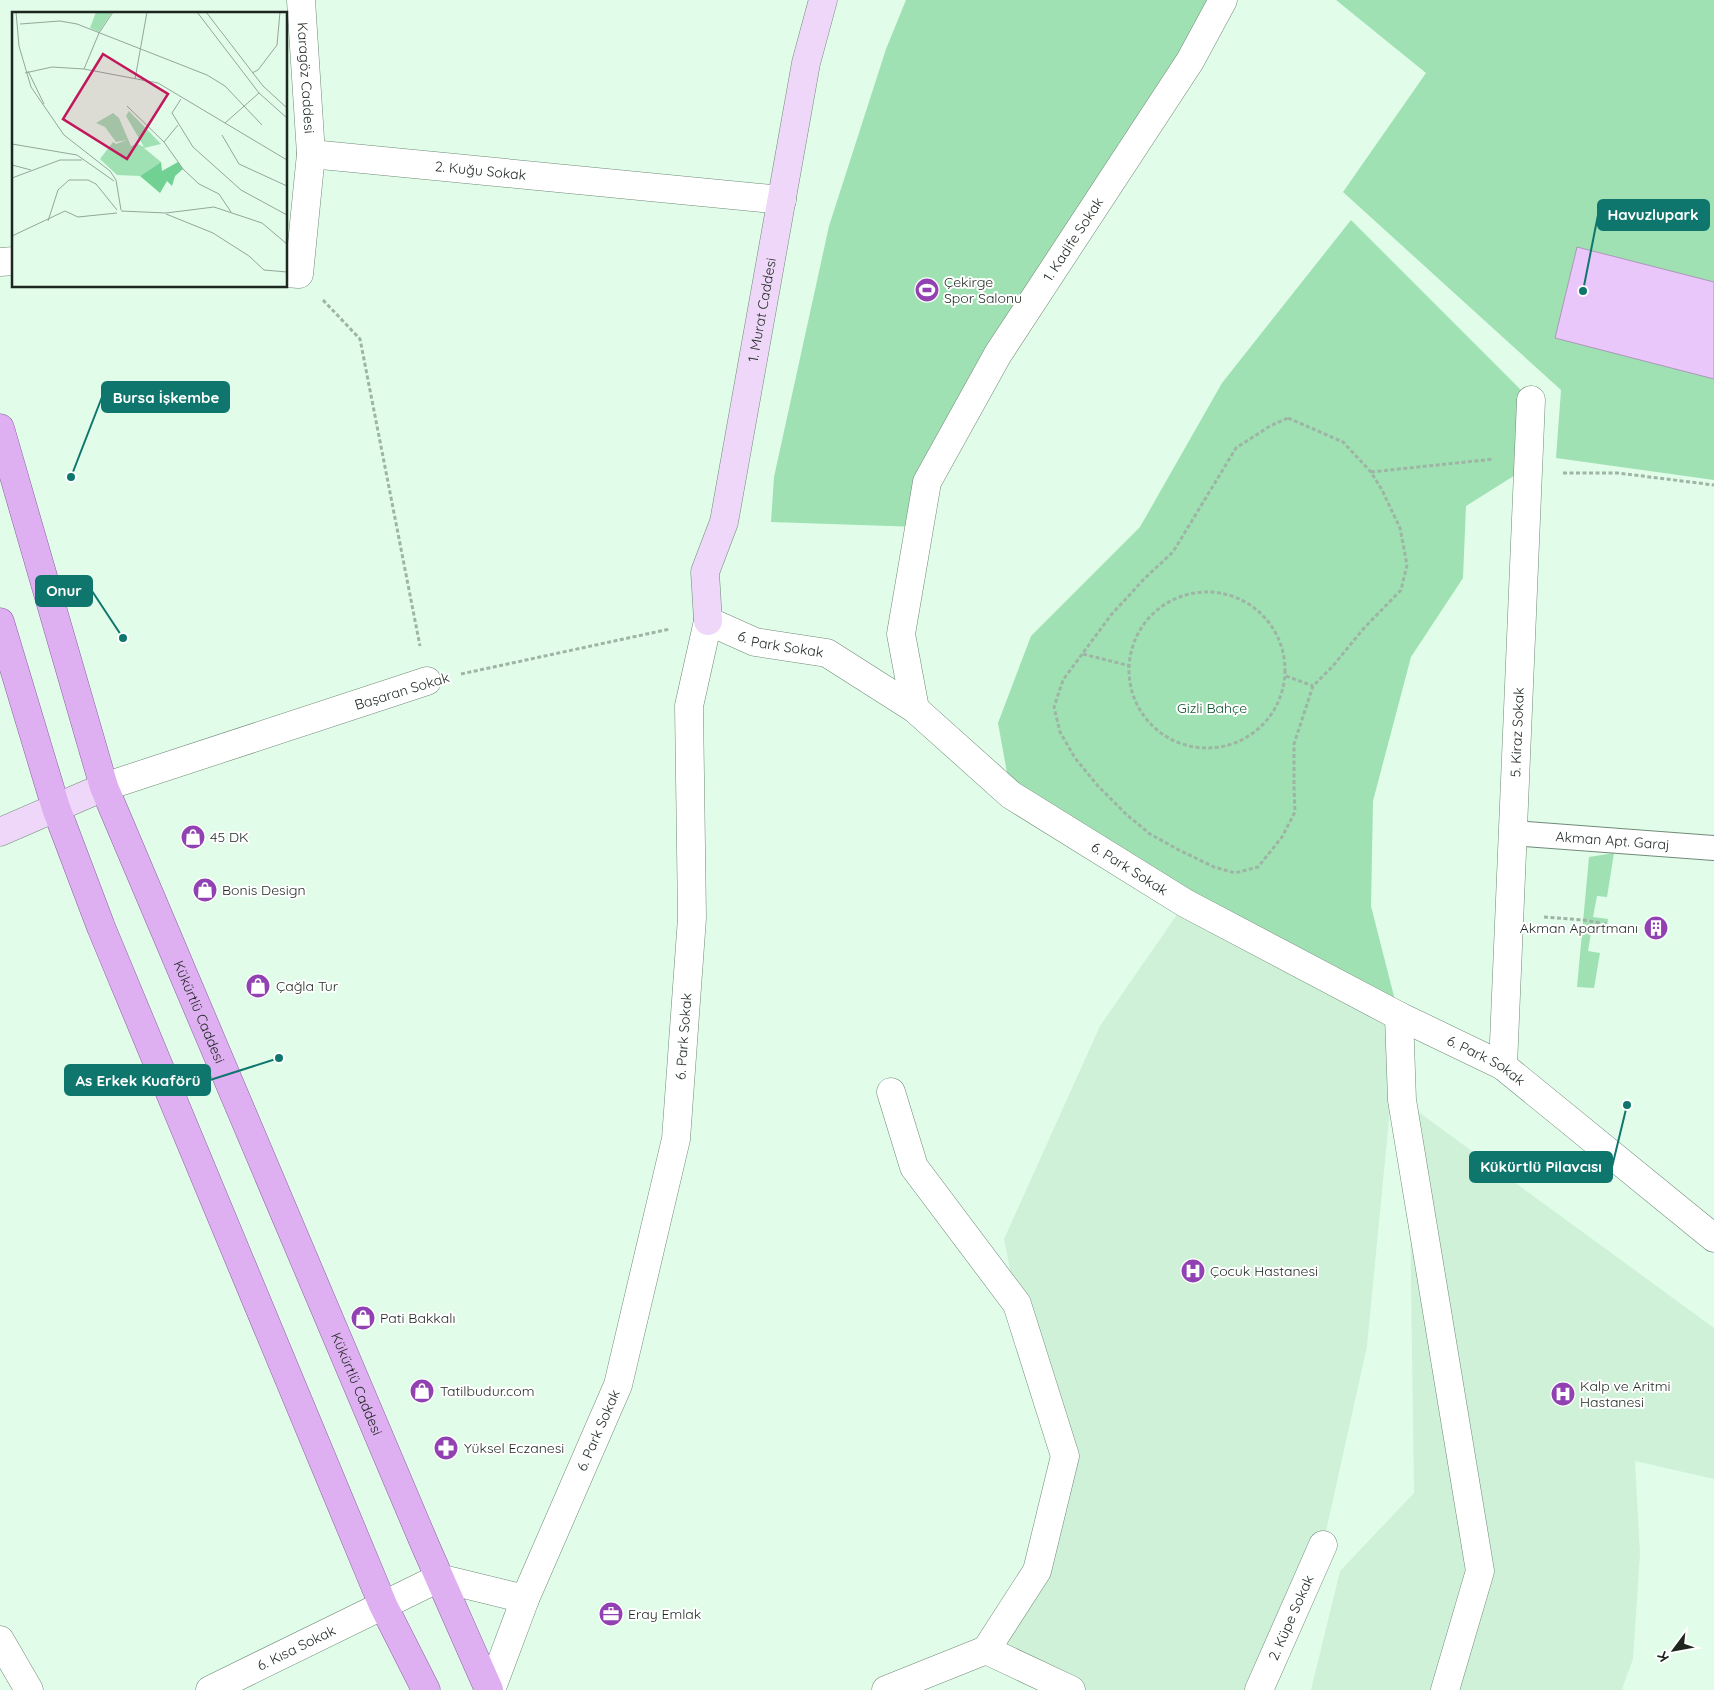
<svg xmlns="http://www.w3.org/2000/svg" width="1714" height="1690" viewBox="0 0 1714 1690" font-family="Quicksand,sans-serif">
  <rect width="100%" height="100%" fill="#e1fde9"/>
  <g fill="#cef1d8">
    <polygon points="1185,903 1399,1016 1367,1346 1323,1545 1259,1690 1071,1690 986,1650 1037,1571 1065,1456 1017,1304 1004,1239 1100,1026"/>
    <polygon points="1402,1100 1714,1328 1714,1479 1635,1461 1640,1554 1633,1659 1622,1689 1625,1690 1311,1690 1340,1571 1414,1493 1409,1140"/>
  </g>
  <g fill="#9fe1b3">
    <polygon points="906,0 1223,0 998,354 919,527 771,522 774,477 829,226 886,49"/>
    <polygon points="1336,0 1714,0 1714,480 1556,458 1561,390 1343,192 1426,73"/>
    <polygon points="1351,220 1531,400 1528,467 1466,506 1463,578 1411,657 1373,801 1371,906 1399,1016 1011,795 998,723 1031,636 1140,527 1222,383"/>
    <polygon points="1614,853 1607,897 1597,896 1593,917 1608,919 1607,929 1592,927 1588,951 1600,953 1594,988 1577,987 1589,857"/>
  </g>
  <polygon fill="#eac7fa" stroke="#ac97b9" points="1577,247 1714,282 1714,379 1555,338"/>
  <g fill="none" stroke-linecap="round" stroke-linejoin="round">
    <defs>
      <g id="lane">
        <path id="s1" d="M 1512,833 L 1714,848"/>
      </g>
      <g id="street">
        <path id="s2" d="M 301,0 L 311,154"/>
        <polyline points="0,262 14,261"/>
        <path id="s3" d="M 286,273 L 299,274 L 311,154 L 782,200"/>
        <path id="s4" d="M 915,709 L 901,634 L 927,482 L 998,354 L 1190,61 L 1223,0"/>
        <polyline points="104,787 427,681"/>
        <polyline points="1399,1016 1402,1100 1480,1571 1445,1690"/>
        <path id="s5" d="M 1503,1066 L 1531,400"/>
        <polyline points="891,1092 914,1167 1017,1304 1065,1456 1037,1571 986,1650"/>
        <polyline points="0,1640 29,1690"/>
        <path id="s6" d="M 210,1690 L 439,1578 L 525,1599"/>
        <path id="s7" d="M 491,1690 L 525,1599 L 618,1385 L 676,1139 L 692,918 L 689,706 L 708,621 L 755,642 L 827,653 L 915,709 L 1011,795 L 1185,903 L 1399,1016 L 1503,1066 L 1714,1238"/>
        <polyline points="886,1690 986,1650 1071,1690"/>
        <path id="s8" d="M 1259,1690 L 1323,1545"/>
      </g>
      <g id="secondary">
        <path id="s9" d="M 708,621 L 705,572 L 724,522 L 806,63 L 823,0"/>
        <polyline points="0,832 104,787"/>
      </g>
      <g id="primary">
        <path id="s10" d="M 0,428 L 104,787 L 425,1545 L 489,1690"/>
        <polyline points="0,622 56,808 101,927 383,1605 426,1690"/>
      </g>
    </defs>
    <use href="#lane" stroke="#708977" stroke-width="26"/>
    <use href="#street" stroke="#708977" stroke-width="29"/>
    <use href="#secondary" stroke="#708977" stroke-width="29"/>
    <use href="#primary" stroke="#8c5ea2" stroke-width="29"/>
    <g stroke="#9eb4a5" stroke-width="3" stroke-dasharray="4 2.5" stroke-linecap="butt">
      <polyline points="323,300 360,339 420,646"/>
      <polygon points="1288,418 1343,442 1371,472 1382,490 1400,528 1407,565 1401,590 1364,628 1332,667 1313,686 1294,744 1294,787 1295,812 1282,837 1258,867 1235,873 1214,867 1179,850 1150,834 1127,815 1098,786 1075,758 1060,732 1054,707 1063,680 1111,615 1145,578 1173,552 1236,448 1270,426"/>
      <polyline points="1371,472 1494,459"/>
      <polyline points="1563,473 1618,473 1714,485"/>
      <circle cx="1207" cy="670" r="78"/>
      <polyline points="1083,654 1130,666"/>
      <polyline points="461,674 670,629"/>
      <polyline points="1286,676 1313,686"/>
      <polyline points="1544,917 1584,920 1607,924"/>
    </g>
    <use href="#lane" stroke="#fff" stroke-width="24"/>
    <use href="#street" stroke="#fff" stroke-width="28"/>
    <use href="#secondary" stroke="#eed7f8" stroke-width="28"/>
    <use href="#primary" stroke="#deb0f1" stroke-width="28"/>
  </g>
  <defs>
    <symbol id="stadium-disc" viewBox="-11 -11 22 22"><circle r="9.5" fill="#9141b1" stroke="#fff"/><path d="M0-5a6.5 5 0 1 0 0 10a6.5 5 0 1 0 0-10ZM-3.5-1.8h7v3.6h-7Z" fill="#fff"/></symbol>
    <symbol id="shop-disc" viewBox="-11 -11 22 22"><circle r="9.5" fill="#9141b1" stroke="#fff"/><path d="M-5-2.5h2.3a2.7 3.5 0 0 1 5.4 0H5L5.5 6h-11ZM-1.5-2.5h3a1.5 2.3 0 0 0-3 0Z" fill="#fff"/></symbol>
    <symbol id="building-disc" viewBox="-11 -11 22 22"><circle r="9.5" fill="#9141b1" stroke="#fff"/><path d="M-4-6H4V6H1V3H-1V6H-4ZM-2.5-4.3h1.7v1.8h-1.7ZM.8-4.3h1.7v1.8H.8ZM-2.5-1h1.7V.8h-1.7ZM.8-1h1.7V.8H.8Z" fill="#fff"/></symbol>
    <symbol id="hospital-disc" viewBox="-11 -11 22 22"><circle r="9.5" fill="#9141b1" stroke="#fff"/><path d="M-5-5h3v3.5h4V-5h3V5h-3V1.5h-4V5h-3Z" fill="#fff"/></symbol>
    <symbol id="pharmacy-disc" viewBox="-11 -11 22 22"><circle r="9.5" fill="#9141b1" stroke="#fff"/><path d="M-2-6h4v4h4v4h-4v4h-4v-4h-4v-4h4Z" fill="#fff"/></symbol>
    <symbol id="office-disc" viewBox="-11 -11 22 22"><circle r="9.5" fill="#9141b1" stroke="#fff"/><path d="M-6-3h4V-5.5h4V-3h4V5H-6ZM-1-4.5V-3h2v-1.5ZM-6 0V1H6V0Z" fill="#fff"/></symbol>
  </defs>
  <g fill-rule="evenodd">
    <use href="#stadium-disc" x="913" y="276" width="28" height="28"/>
    <use href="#shop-disc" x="179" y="823" width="28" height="28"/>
    <use href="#shop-disc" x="191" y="876" width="28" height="28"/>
    <use href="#building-disc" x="1642" y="914" width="28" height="28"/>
    <use href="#shop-disc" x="244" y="972" width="28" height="28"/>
    <use href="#hospital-disc" x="1179" y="1257" width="28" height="28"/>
    <use href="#shop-disc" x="349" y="1304" width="28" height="28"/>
    <use href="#shop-disc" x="408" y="1377" width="28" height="28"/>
    <use href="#hospital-disc" x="1549" y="1380" width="28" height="28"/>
    <use href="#pharmacy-disc" x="432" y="1434" width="28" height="28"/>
    <use href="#office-disc" x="597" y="1600" width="28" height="28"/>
  </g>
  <g text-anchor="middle" stroke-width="4" stroke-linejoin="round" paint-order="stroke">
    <g font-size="14" fill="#1d2720" stroke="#fff">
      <text dy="5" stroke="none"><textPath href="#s2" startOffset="78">Karagöz Caddesi</textPath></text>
      <text dy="5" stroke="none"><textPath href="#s3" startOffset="304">2. Kuğu Sokak</textPath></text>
      <text dy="5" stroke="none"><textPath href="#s4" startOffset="514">1. Kadife Sokak</textPath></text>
      <text dy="5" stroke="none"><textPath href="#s9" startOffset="318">1. Murat Caddesi</textPath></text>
      <text dy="5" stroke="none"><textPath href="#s7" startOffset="1181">6. Park Sokak</textPath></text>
      <text transform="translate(402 691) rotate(-17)" y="5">Başaran Sokak</text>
      <text dy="5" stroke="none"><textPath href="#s5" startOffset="334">5. Kiraz Sokak</textPath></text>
      <text dy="5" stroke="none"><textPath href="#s1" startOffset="101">Akman Apt. Garaj</textPath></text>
      <text dy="5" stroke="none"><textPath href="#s7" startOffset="1601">6. Park Sokak</textPath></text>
      <text dy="5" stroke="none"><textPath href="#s10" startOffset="618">Kükürtlü Caddesi</textPath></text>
      <text dy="5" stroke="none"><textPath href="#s7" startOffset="686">6. Park Sokak</textPath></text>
      <text dy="5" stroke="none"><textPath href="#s7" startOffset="2006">6. Park Sokak</textPath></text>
      <text dy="5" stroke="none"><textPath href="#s10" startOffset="1022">Kükürtlü Caddesi</textPath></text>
      <text dy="5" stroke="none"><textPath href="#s7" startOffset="281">6. Park Sokak</textPath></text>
      <text dy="5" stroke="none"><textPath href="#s8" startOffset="79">2. Küpe Sokak</textPath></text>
      <text dy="5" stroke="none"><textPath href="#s6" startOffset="96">6. Kısa Sokak</textPath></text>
    </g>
    <g font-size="14" fill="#1d2720" stroke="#fff" text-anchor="start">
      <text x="944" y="287">Çekirge<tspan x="944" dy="16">Spor Salonu</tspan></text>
      <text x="210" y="842">45 DK</text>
      <text x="222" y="895">Bonis Design</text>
      <text x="1638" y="933" text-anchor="end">Akman Apartmanı</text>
      <text x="276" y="991">Çağla Tur</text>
      <text x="1210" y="1276">Çocuk Hastanesi</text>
      <text x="380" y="1323">Pati Bakkalı</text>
      <text x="1580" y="1391">Kalp ve Aritmi<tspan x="1580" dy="16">Hastanesi</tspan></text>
      <text x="440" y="1396">Tatilbudur.com</text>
      <text x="464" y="1453">Yüksel Eczanesi</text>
      <text x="628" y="1619">Eray Emlak</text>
    </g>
    <g font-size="14" fill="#0c572f" stroke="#fff">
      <text x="1212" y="713">Gizli Bahçe</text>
    </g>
  </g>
  <g transform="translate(12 12)">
    <rect width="275" height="275" fill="#e1fde9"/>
    <path d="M 84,0 L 100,0 L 87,20 L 78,16 ZM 117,99 L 149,132 L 132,136 L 149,150 L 128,164 L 105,163 L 88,147 L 101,130 L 104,132 L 115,128 L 104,130 L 93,115 L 84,111 L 101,101 L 107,106 L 119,134 L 126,132 L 132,135 L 114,104 Z" fill="#9fe1b3"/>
    <path d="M 149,150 L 150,159 L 166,150 L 171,157 L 163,164 L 160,174 L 155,169 L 148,181 L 128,164 Z" fill="#70d192"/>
    <path fill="none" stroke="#93a799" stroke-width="1" d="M 4,0 L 7,34 L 19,75 L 52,123 L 98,159 L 104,168 L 109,198M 185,0 L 247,81 L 275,106M 194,0 L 251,74 L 275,96M 8,12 L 48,9 L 65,12 L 195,63 L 213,74 L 250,113M 72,57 L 87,21 L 101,0M 16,59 L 32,92M 13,61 L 40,55 L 72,57 L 146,71 L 275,148M 240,61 L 246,58 L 265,33 L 268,0M 123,67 L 135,0M 169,87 L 160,101 L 181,135 L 229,178 L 275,203M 115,94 L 152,130 L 171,157 L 187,172 L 207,182 L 219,200M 213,111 L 247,81M 210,123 L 227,152 L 275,174M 152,130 L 166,113M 0,132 L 65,143 L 102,169M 0,153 L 19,158M 0,166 L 48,148 L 70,148M 109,199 L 154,201 L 202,195 L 250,211 L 275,232M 154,202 L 201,221 L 237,244 L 252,258 L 275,260M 36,209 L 46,178 L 57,168 L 76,168 L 84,172 L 105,198M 0,224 L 53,199 L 66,205 L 105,201"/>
    <path fill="#c2185b" fill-opacity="0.15" stroke="#c2185b" stroke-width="2.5" d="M 91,42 L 156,82 L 115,147 L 51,107 Z"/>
    <rect width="275" height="275" fill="none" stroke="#1d2720" stroke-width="2.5"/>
  </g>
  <path fill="none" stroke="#0f766e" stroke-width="2" d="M1583 291L1598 215M71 477L102 397M123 638L92 591M279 1058L210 1080M1627 1105L1612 1167"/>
  <g fill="#0f766e" stroke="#fff" stroke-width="2">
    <circle cx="1583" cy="291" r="5"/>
    <circle cx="71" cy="477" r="5"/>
    <circle cx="123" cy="638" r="5"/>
    <circle cx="279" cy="1058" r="5"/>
    <circle cx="1627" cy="1105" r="5"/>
  </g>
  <g fill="#0f766e" stroke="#0f766e" stroke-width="2">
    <rect x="1598" y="200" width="111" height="30" rx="5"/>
    <rect x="102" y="382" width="127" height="30" rx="5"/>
    <rect x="36" y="576" width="56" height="30" rx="5"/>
    <rect x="65" y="1065" width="145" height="30" rx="5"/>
    <rect x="1470" y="1152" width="142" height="30" rx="5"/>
  </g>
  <g font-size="15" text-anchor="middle" font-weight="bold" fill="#fff">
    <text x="1653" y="220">Havuzlupark</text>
    <text x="166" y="403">Bursa İşkembe</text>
    <text x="64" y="596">Onur</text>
    <text x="138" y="1086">As Erkek Kuaförü</text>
    <text x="1541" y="1172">Kükürtlü Pilavcısı</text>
  </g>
  <g transform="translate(1674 1650) rotate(238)" stroke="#ffffff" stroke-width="4" paint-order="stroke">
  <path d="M0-4L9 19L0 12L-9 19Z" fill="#1d2720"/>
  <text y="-8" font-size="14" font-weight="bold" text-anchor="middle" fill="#1d2720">K</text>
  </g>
</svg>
